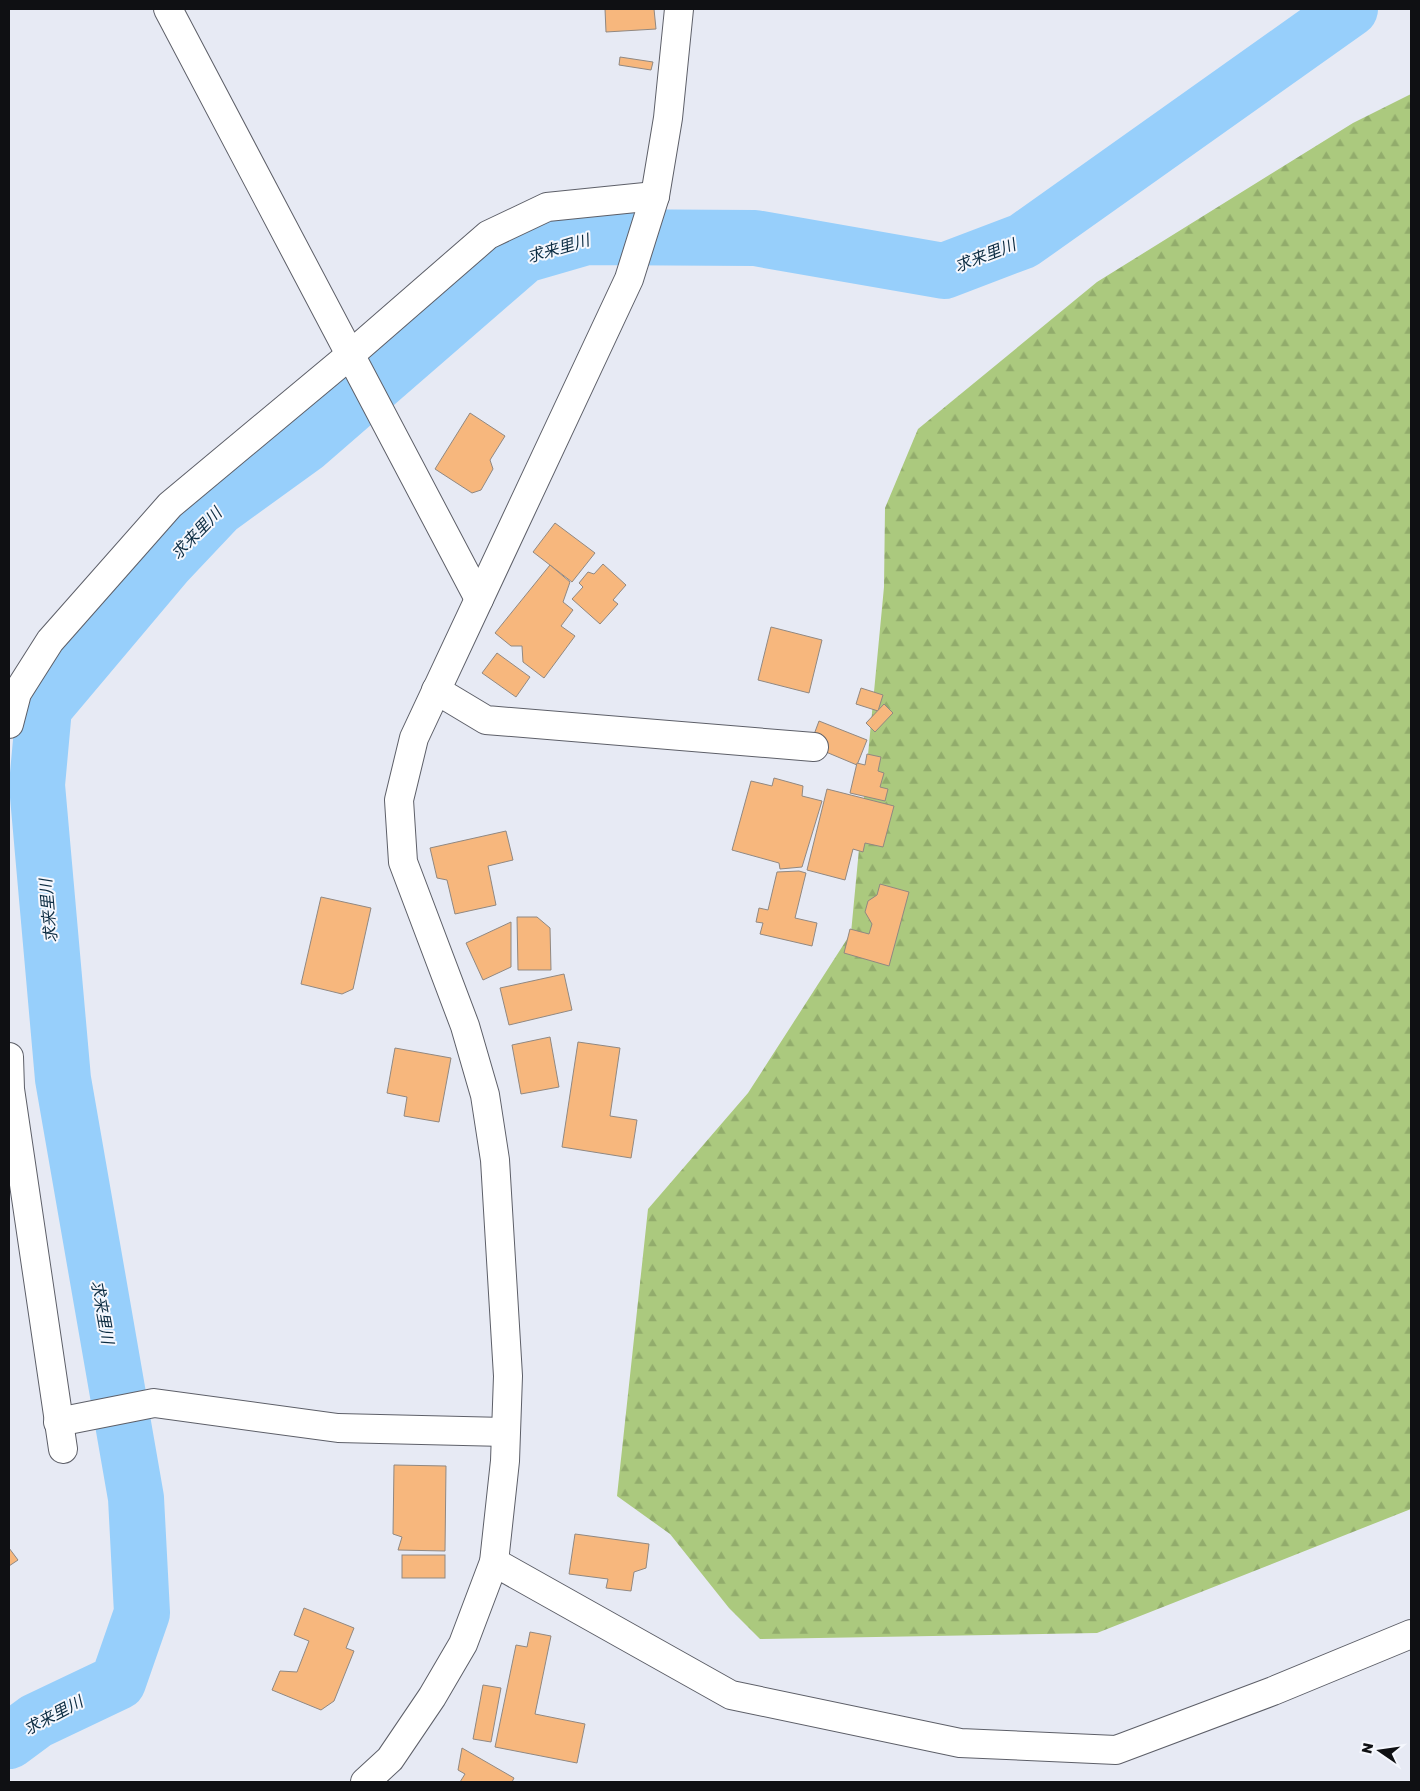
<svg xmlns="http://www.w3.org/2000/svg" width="1420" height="1791" viewBox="0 0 1420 1791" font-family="'Golos Text','Noto Sans JP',sans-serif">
  <defs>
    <pattern id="forest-firs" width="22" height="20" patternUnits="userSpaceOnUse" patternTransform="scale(1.25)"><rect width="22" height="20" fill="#abc97e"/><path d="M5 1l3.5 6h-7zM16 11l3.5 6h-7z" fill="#92ac6c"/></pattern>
  </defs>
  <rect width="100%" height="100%" fill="#e7eaf4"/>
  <polygon fill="url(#forest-firs)" points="1411,94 1411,1509 1097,1633 760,1639 729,1608 670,1534 617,1496 648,1209 748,1093 851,933 884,587 885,508 918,429 1097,282 1353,123"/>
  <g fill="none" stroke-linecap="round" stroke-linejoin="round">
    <polyline stroke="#97cffb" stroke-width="56" points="9,1741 36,1721 118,1682 142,1613 136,1498 63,1079 37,785 44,708 167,562 218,508 305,445 524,255 586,237 755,238 944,271 1023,241 1350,9"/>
  </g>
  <g fill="#f7b77d" stroke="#918881">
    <polygon points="605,9 654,9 656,29 606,32"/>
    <polygon points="620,57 653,62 651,70 619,65"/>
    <polygon points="470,413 505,436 490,460 493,469 481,490 472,493 435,469"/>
    <polygon points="555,523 595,553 572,582 533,552"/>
    <polygon points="603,564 626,585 613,600 618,604 600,624 572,599 583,587 579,583 588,572 594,574"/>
    <polygon points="550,565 570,582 563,602 573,610 561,626 575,636 544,678 523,662 522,646 511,646 495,633"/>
    <polygon points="771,627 822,640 809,693 758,680"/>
    <polygon points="497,653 530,677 516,697 482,673"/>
    <polygon points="861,688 883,695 878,711 856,704"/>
    <polygon points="884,704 893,713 875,732 866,723"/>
    <polygon points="819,721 867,740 857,765 814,747 806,756"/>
    <polygon points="867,754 881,757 878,771 884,773 880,787 888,789 885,801 850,793 857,763 865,765"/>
    <polygon points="774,778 803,786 802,796 822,801 802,867 780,869 779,863 732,850 751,781 772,786"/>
    <polygon points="827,789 894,806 883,847 865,843 863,852 853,849 845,880 807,870"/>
    <polygon points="506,831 513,860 488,866 496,905 455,914 447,880 437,878 430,848"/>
    <polygon points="799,871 806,873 795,918 817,923 812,946 760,934 763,923 756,922 759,908 768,910 777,872"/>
    <polygon points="880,884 909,892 889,966 844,953 850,929 869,934 872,924 865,912 868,901 877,895"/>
    <polygon points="321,897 371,908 353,989 342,994 301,984"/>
    <polygon points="517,917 537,917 550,928 551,970 518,970"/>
    <polygon points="511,922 511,967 483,980 466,943"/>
    <polygon points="564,974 572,1010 509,1025 500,988"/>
    <polygon points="550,1037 559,1087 521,1094 512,1045"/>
    <polygon points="578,1042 620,1048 610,1116 637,1120 631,1158 562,1147"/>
    <polygon points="395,1048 451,1058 439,1122 404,1116 407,1097 387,1093"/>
    <polygon points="394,1465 446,1466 445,1551 398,1550 402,1537 393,1534"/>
    <polygon points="575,1534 649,1544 646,1568 634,1572 631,1591 606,1588 608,1579 569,1574"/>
    <polygon points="9,1548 18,1560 9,1566"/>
    <rect x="402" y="1555" width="43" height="23"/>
    <polygon points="304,1608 354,1628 346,1648 354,1651 334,1701 321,1710 272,1690 280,1671 297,1672 309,1641 294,1635"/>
    <polygon points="530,1632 551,1636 535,1714 585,1724 577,1763 495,1747 516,1645 527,1647"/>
    <polygon points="483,1685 501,1688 491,1742 473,1739"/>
    <polygon points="462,1748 514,1778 512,1782 460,1782 465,1774 458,1770"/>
  </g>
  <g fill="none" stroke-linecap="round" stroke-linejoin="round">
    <defs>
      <g id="minor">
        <polyline points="168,9 479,599"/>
        <polyline points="436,690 486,720 814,747"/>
        <polyline points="9,724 17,693 50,641 170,505 350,355 488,235 547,207 655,196"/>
        <polyline points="9,1057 10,1089 63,1449"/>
        <polyline points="58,1422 154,1403 338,1428 505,1432"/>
        <polyline points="494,1562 731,1695 960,1743 1116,1750 1273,1691 1411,1634"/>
        <polyline points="365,1782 390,1759 432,1697 463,1644 494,1562 505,1461 508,1376 495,1160 485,1095 465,1026 403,862 399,800 414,738 629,279 655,196 668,118 679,9"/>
      </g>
    </defs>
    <use href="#minor" stroke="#5d5f68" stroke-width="30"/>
    <use href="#minor" stroke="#fff" stroke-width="28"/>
  </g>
  <g text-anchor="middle" stroke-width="4" stroke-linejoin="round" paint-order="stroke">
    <g font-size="16" font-style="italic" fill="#0c2c42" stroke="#f5f7fd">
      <text transform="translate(558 248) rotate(-16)" y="6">求来里川</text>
      <text transform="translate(985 255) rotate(-21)" y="6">求来里川</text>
      <text transform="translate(196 533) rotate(-46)" y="6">求来里川</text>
      <text transform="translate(48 911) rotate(-95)" y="6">求来里川</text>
      <text transform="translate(103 1312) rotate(80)" y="6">求来里川</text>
      <text transform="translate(53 1715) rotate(-28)" y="6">求来里川</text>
    </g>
  </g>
  <rect width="1420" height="1791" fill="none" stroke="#0f1013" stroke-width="20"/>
  <g transform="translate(1380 1751) rotate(283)" stroke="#f5f7fd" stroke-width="4" paint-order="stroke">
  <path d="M0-4L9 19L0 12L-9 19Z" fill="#0f1013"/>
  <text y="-8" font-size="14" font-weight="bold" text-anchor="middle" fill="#0f1013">N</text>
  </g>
</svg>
